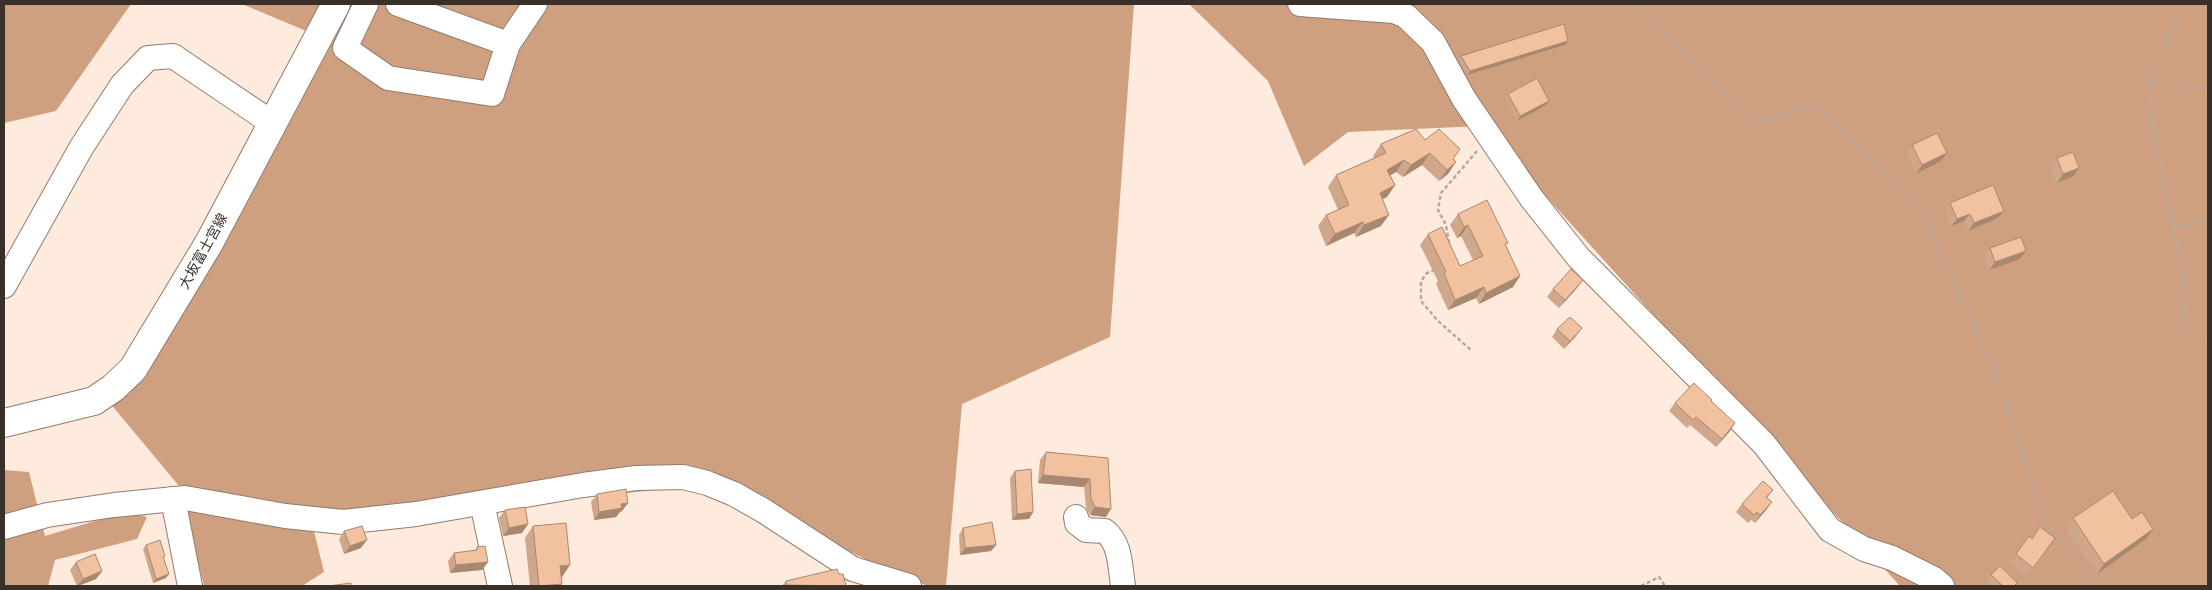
<svg xmlns="http://www.w3.org/2000/svg" width="2212" height="590" viewBox="0 0 2212 590" font-family="Figtree,'Noto Sans JP',sans-serif">
  <rect width="100%" height="100%" fill="#feebde"/>
  <g fill="#cfa07f">
    <polygon points="4,4 131,4 56,111 4,123"/>
    <polygon points="242,4 1134,4 1110,337 962,404 946,586 928,586 885,569 715,484 407,515 311,519 324,572 302,586 204,586 179,486 110,403 318,36"/>
    <polygon points="1189,4 2208,4 2208,586 1900,586 1482,126 1348,132 1304,166 1268,81"/>
    <polygon points="4,470 29,472 45,536 128,511 147,517 137,539 55,560 48,586 4,586"/>
  </g>
  <g fill="none" stroke-linecap="round" stroke-linejoin="round">
    <defs>
      <g id="minor">
        <polyline points="366,4 345,48 388,78 492,94 508,44"/>
        <polyline points="398,4 508,44 535,4"/>
        <polyline points="1300,4 1394,11 1406,16 1433,42 1464,99 1532,199 1578,257 1764,444 1830,530 1864,549 1892,558 1934,579 1942,586"/>
        <polyline points="4,286 81,148 122,85 148,58 173,56 272,123"/>
        <polyline points="173,499 190,586"/>
        <polyline points="482,503 500,586"/>
        <path d="M 1076,517 L 1077,523 L 1086,530 L 1105,531 C 1121,544 1120,567 1123,586"/>
        <polyline points="4,527 47,515 114,505 185,498 285,516 343,522 416,514 583,485 636,478 683,477 707,483 734,494 764,511 853,569 909,586"/>
      </g>
      <polyline id="major" points="4,423 94,401 113,388 133,369 209,243 336,4"/>
    </defs>
    <use href="#minor" stroke="#917c6e" stroke-width="26"/>
    <use href="#major" stroke="#917c6e" stroke-width="30"/>
    <g stroke="#b8a89e" stroke-width="2.5" stroke-dasharray="4 2.5" stroke-linecap="butt">
      <polyline points="1631,4 1758,122 1816,103 1927,220 1997,379 2046,523 2093,586"/>
      <polyline points="2185,4 2151,70 2149,81 2153,127 2188,296 2181,325 2208,341"/>
      <polyline points="2149,81 2208,90"/>
      <polyline points="2174,227 2208,221"/>
      <polyline points="1449,243 1446,225 1438,210 1441,193 1477,151"/>
      <polyline points="1435,270 1427,273 1421,281 1421,301 1438,321 1471,350"/>
      <polyline points="1641,586 1659,577 1665,586"/>
    </g>
    <use href="#minor" stroke="#fff" stroke-width="24"/>
    <use href="#major" stroke="#fff" stroke-width="28"/>
  </g>
  <g fill="#d0a78a">
    <polygon points="1565,45 1467,75 1459,60 1461,56"/>
    <polygon points="1508,94 1549,101 1546,105 1517,121 1505,98"/>
    <polygon points="1425,140 1453,159 1448,174 1439,181 1422,165 1403,177 1396,172 1390,175 1395,185 1387,197 1382,199 1381,226 1356,237 1354,233 1326,246 1318,226 1326,215 1338,210 1328,187 1336,175 1374,158 1373,156 1381,144"/>
    <polygon points="1912,145 1941,161 1916,174 1907,153"/>
    <polygon points="2057,158 2074,176 2057,183 2051,167"/>
    <polygon points="1950,203 1998,218 1968,231 1964,221 1951,226 1945,210"/>
    <polygon points="1458,214 1506,246 1520,276 1513,287 1479,304 1476,298 1448,310 1436,284 1438,281 1420,245 1428,234 1460,266 1473,260 1461,236 1457,238 1450,225"/>
    <polygon points="1990,248 2026,251 2020,259 1989,270 1984,256"/>
    <polygon points="1577,288 1559,308 1547,297 1553,289"/>
    <polygon points="1557,329 1576,336 1564,349 1552,337"/>
    <polygon points="1711,402 1730,431 1716,447 1690,425 1687,428 1669,411 1675,403"/>
    <polygon points="1046,452 1108,458 1106,517 1090,515 1086,508 1084,487 1038,483 1040,460"/>
    <polygon points="1015,471 1033,512 1029,519 1012,520 1010,478"/>
    <polygon points="1773,490 1767,498 1766,510 1755,523 1751,520 1748,523 1736,512 1742,504"/>
    <polygon points="597,494 622,511 620,512 616,517 594,520 591,502"/>
    <polygon points="505,510 528,524 522,533 503,536 499,518"/>
    <polygon points="2073,518 2132,519 2146,539 2097,574 2066,529"/>
    <polygon points="533,526 562,577 561,577 562,584 561,586 530,586 525,538"/>
    <polygon points="963,528 996,545 991,551 960,555 959,535"/>
    <polygon points="344,531 361,548 344,554 339,539"/>
    <polygon points="2029,536 2032,539 2055,538 2028,576 2010,563"/>
    <polygon points="146,545 163,558 166,578 153,583 143,549"/>
    <polygon points="477,547 488,562 482,570 450,573 448,561 454,553 475,550"/>
    <polygon points="76,562 102,571 96,579 79,586 77,586 70,570"/>
    <polygon points="839,574 846,586 782,586 786,581"/>
    <polygon points="1991,575 2017,583 2015,586 1989,586 1986,583"/>
  </g>
  <g fill="#a98870">
    <polygon points="1568,41 1565,45 1467,75 1470,71"/>
    <polygon points="1549,101 1546,105 1517,121 1520,116"/>
    <polygon points="1430,153 1422,165 1403,177 1411,165"/>
    <polygon points="1947,153 1941,161 1916,174 1922,165"/>
    <polygon points="1404,160 1396,172 1379,182 1387,170"/>
    <polygon points="1456,162 1448,174 1439,181 1447,170"/>
    <polygon points="2079,168 2074,176 2057,183 2063,174"/>
    <polygon points="1395,185 1387,197 1371,205 1380,193"/>
    <polygon points="2004,211 1998,218 1968,231 1974,223"/>
    <polygon points="1970,214 1964,221 1951,226 1957,219"/>
    <polygon points="1389,215 1381,226 1356,237 1364,225"/>
    <polygon points="1363,222 1354,233 1326,246 1335,234"/>
    <polygon points="1468,225 1461,236 1457,238 1464,227"/>
    <polygon points="2026,251 2020,259 1989,270 1995,262"/>
    <polygon points="1520,276 1513,287 1479,304 1486,293"/>
    <polygon points="1583,280 1577,288 1559,308 1565,300"/>
    <polygon points="1484,287 1476,298 1448,310 1455,300"/>
    <polygon points="1582,328 1576,336 1564,349 1570,341"/>
    <polygon points="1735,423 1730,431 1716,447 1722,439"/>
    <polygon points="1043,475 1090,479 1084,487 1038,483"/>
    <polygon points="1772,502 1766,510 1755,523 1760,515"/>
    <polygon points="628,503 622,511 620,512 616,517 594,520 599,512 621,504"/>
    <polygon points="1095,507 1111,509 1106,517 1090,515"/>
    <polygon points="1033,512 1029,519 1012,520 1017,514"/>
    <polygon points="528,524 522,533 503,536 509,528"/>
    <polygon points="2153,529 2146,539 2097,574 2104,564"/>
    <polygon points="367,540 361,548 344,554 350,546"/>
    <polygon points="996,545 991,551 960,555 965,548"/>
    <polygon points="488,562 482,570 450,573 456,565"/>
    <polygon points="570,565 562,577 552,578 560,566"/>
    <polygon points="102,571 96,579 77,586 83,579"/>
    <polygon points="169,574 166,578 153,583 156,579"/>
    <polygon points="562,584 561,586 544,586"/>
    <polygon points="786,585 821,586 785,586"/>
  </g>
  <g fill="#f2c2a0" stroke="#a98870">
    <polygon points="1564,24 1568,41 1470,71 1461,56"/>
    <polygon points="1537,78 1549,101 1520,116 1508,94"/>
    <polygon points="1416,129 1425,140 1439,129 1460,149 1453,159 1456,162 1447,170 1430,153 1411,165 1404,160 1387,170 1395,185 1380,193 1389,215 1364,225 1363,222 1335,234 1326,215 1349,205 1336,175 1386,153 1381,144"/>
    <polygon points="1937,133 1947,153 1922,165 1912,145"/>
    <polygon points="2073,152 2079,168 2063,174 2057,158"/>
    <polygon points="1993,185 2004,211 1974,223 1970,214 1957,219 1950,203"/>
    <polygon points="1487,200 1508,243 1505,244 1520,276 1486,293 1484,287 1455,300 1444,273 1446,272 1428,234 1442,227 1460,266 1483,256 1468,225 1464,227 1458,214"/>
    <polygon points="2021,237 2026,251 1995,262 1990,248"/>
    <polygon points="1571,269 1583,280 1565,300 1553,289"/>
    <polygon points="1570,317 1582,328 1570,341 1557,329"/>
    <polygon points="1694,383 1712,400 1711,401 1735,423 1722,439 1696,417 1693,420 1675,403"/>
    <polygon points="1046,452 1108,458 1111,509 1095,507 1091,499 1090,479 1043,475"/>
    <polygon points="1031,469 1033,512 1017,514 1015,471"/>
    <polygon points="1763,481 1773,490 1766,497 1772,502 1760,515 1757,512 1754,515 1742,504"/>
    <polygon points="626,489 628,503 621,504 622,508 599,512 597,494"/>
    <polygon points="2113,491 2132,519 2142,512 2153,529 2104,564 2073,518"/>
    <polygon points="525,507 528,524 509,528 505,510"/>
    <polygon points="992,522 996,545 965,548 963,528"/>
    <polygon points="566,523 570,565 560,566 562,584 539,586 533,526"/>
    <polygon points="362,526 367,540 350,546 344,531"/>
    <polygon points="2040,527 2055,538 2033,568 2016,554 2029,536 2032,539"/>
    <polygon points="160,540 165,556 163,557 169,574 156,579 146,545"/>
    <polygon points="485,546 488,562 456,565 454,553 477,550 477,547"/>
    <polygon points="95,554 102,571 83,579 76,562"/>
    <polygon points="2000,566 2017,583 2014,586 2003,586 1991,575"/>
    <polygon points="837,569 839,574 843,574 846,586 786,585 786,581"/>
    <polygon points="351,583 351,586 328,586"/>
  </g>
  <g text-anchor="middle" stroke-width="5" stroke-linejoin="round" paint-order="stroke">
    <g font-size="14" fill="#39302a" stroke="#fff">
      <text transform="translate(203 251) rotate(-61)" y="5">大坂富士宮線</text>
    </g>
  </g>
  <rect width="2212" height="590" fill="none" stroke="#39302a" stroke-width="10"/>
</svg>
